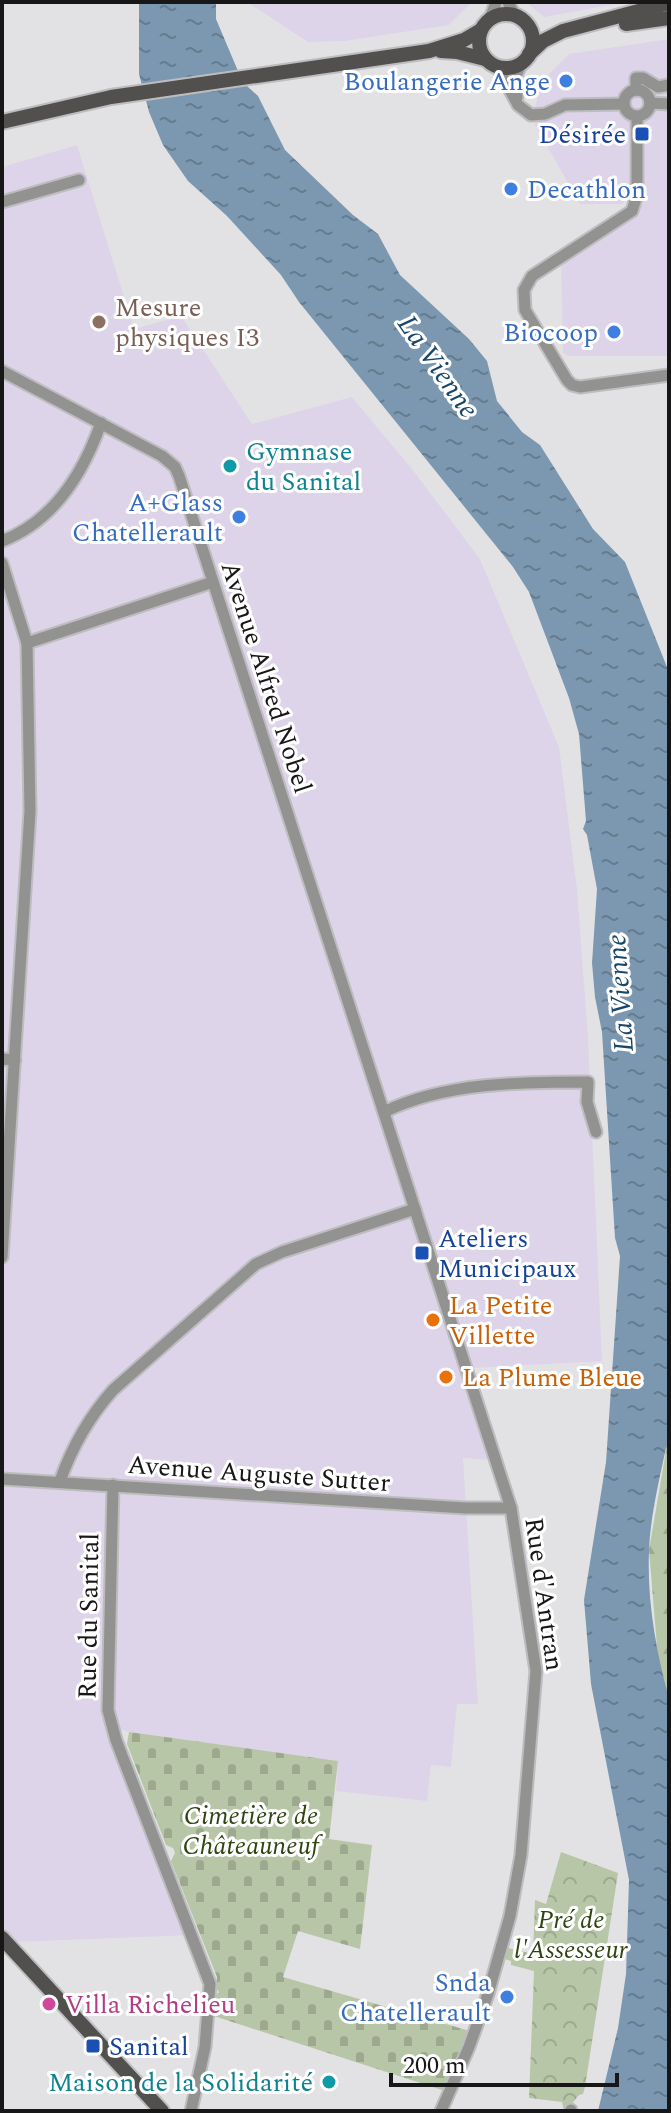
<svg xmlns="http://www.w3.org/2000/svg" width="671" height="2113" viewBox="0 0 671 2113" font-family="Spectral,serif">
  <defs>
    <pattern id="forest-firs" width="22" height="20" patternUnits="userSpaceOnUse" patternTransform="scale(2)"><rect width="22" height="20" fill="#b7c6a7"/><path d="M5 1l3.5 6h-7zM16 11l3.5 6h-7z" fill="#9da98f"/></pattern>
    <pattern id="cemetery-stones" width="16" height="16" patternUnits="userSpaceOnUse" patternTransform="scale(2)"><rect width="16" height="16" fill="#b7c6a7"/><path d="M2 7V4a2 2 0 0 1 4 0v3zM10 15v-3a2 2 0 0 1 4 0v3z" fill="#9da98f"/></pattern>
    <pattern id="park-crowns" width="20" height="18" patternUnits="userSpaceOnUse" patternTransform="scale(2)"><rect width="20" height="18" fill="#b7c6a7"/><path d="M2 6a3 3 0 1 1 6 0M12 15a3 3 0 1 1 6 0" fill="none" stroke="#9da98f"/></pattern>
    <pattern id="water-ripples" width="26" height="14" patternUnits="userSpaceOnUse" patternTransform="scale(2)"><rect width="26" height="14" fill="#7c98b0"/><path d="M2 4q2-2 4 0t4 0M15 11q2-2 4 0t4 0" fill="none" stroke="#657b8e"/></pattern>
  </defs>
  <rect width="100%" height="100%" fill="#e2e2e4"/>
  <g fill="#ded4e9">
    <polygon points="247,2 472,2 449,25 345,41 308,42"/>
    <polygon points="526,2 627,2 544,17"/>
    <polygon points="669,39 669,356 568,356 563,353 561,262 627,220 640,196 630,196 622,204 580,204 535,125 535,106 544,79 569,54"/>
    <polygon points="77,145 134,329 181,316 252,424 352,397 412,469 480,559 559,747 577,889 588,1038 602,1361 472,1368 490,1460 463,1458 478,1704 457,1704 451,1767 431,1765 427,1801 336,1791 338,1761 129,1732 113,1727 192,1935 16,1942 2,1927 2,167"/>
  </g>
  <polygon fill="url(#forest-firs)" points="667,1445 669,1446 669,1698 658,1659 649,1550"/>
  <polygon fill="url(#cemetery-stones)" points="129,1732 338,1761 329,1839 372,1845 360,1949 298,1931 283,1977 470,2031 445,2091 214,2016 216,1995 219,1992 216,1988 217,1977 171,1861 175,1853 173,1848 166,1845 127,1744"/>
  <polygon fill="url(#park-crowns)" points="561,1852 618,1873 585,2087 583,2094 579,2095 566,2111 564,2111 562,2102 529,2098 534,1971 511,1965 511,1961 505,1959 508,1948 533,1954 535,1900 546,1904"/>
  <path fill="url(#water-ripples)" d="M 139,2 L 216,2 L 216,19 L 238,71 L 247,86 L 258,96 L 285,150 L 353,215 L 378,234 L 400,275 L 469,339 L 487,361 L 497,401 L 522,432 L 540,445 L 593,529 L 625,562 L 669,672 L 669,1446 L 666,1448 C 659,1481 650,1518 649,1552 C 647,1600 656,1652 669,1698 L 669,2111 L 598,2111 L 618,2028 L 626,1974 L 629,1880 L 591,1684 L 584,1600 L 606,1462 L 620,1256 L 615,1238 L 602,1032 L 595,997 L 592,963 L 597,889 L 587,835 L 583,829 L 586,821 L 579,734 L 569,698 L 529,592 L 513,567 L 299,302 L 281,275 L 227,216 L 188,181 L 163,145 L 149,112 L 139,74 Z"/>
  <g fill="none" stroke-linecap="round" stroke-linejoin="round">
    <defs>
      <g id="minor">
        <polyline points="508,2 515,16"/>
        <polyline points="490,19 496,2"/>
        <polyline points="497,66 518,105 531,115 545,114 565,105 624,104"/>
        <circle cx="637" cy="103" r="13"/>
        <polyline points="636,90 636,78 643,78 658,87 669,85"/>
        <polyline points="517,97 516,76 521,64"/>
        <polyline points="650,103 669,104"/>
        <polyline points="637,117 637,195 632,211 532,276 524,290 525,310 567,380 572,385 580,387 669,375"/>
        <polyline points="2,202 79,180"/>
        <polyline points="2,371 162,456 175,467 179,476 511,1508 536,1671 521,1855 510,1916 488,1994 469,2047 441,2111"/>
        <path d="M 2,541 C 54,521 83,474 101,423"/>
        <polyline points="2,563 27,643 30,811 2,1257"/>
        <polyline points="27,643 213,582"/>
        <polyline points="2,1059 15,1060"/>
        <path d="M 384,1112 C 445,1082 522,1082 588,1082 L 587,1102 L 596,1132"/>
        <polyline points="2,1479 465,1508 511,1508"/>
        <path d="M 60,1481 C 72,1447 89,1417 113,1390 L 256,1264 L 282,1252 L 415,1209"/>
        <polyline points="113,1485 108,1710 116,1740 210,1984 205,2047 191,2111"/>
        <polyline points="571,2111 571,2110"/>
      </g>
      <g id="major">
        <circle cx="506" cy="41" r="27"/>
        <polyline points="626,24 669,18"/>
        <polyline points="441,51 457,52 485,59"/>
        <polyline points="529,54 543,41 563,31 669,3"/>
        <polyline points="2,122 111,97 429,51 464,40 481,30"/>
        <polyline points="2,1938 162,2111"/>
      </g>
    </defs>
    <use href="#minor" stroke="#bdbdbf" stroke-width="15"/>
    <use href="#major" stroke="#bdbdbf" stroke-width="18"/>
    <use href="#minor" stroke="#929291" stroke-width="11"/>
    <use href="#major" stroke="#51504f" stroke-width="14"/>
  </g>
  <g fill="#3f7fe0" stroke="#fff" stroke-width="3">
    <circle cx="566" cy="81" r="8"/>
    <circle cx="511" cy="189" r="8"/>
    <circle cx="614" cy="332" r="8"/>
    <circle cx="239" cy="517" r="8"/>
    <circle cx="507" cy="1997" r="8"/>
  </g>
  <g fill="#1a4fb4" stroke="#fff" stroke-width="3">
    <rect x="634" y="126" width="16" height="16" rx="4"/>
    <rect x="414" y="1245" width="16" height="16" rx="4"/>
    <rect x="85" y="2038" width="16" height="16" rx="4"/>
  </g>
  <circle fill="#8d6e63" stroke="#fff" stroke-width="3" cx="99" cy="322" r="8"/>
  <g fill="#0f9aa8" stroke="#fff" stroke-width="3">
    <circle cx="230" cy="466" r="8"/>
    <circle cx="329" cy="2082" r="8"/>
  </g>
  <g fill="#e8710a" stroke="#fff" stroke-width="3">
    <circle cx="433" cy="1320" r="8"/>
    <circle cx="446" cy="1377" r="8"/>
  </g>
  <circle fill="#d1479c" stroke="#fff" stroke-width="3" cx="49" cy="2004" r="8"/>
  <g text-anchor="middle" stroke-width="6" stroke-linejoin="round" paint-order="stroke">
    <g font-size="26" fill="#366cbe" stroke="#fff" text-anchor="end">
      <text x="550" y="90">Boulangerie Ange</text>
      <text x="527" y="198" text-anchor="start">Decathlon</text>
      <text x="598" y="341">Biocoop</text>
      <text x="223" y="511">A+Glass<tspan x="223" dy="30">Chatellerault</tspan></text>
      <text x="491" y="1991">Snda<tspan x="491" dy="30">Chatellerault</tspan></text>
    </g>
    <g font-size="26" fill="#164399" stroke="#fff" text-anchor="start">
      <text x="626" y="143" text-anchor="end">Désirée</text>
      <text x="438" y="1247">Ateliers<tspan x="438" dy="30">Municipaux</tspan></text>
      <text x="109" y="2055">Sanital</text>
    </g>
    <g font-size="26" fill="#785e54" stroke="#fff" text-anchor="start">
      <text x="115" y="316">Mesure<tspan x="115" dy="30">physiques I3</tspan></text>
    </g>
    <g font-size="26" fill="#0d838f" stroke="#fff" text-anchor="start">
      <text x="246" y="460">Gymnase<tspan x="246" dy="30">du Sanital</tspan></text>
      <text x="313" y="2091" text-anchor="end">Maison de la Solidarité</text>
    </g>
    <g font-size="26" fill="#171718" stroke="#fff">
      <text transform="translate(267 677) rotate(72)" y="9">Avenue Alfred Nobel</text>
      <text transform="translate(259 1473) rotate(4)" y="9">Avenue Auguste Sutter</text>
      <text transform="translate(545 1594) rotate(82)" y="9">Rue d'Antran</text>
      <text transform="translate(88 1616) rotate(-89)" y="9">Rue du Sanital</text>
    </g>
    <g font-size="26" fill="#c56008" stroke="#fff" text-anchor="start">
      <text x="449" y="1314">La Petite<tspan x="449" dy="30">Villette</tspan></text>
      <text x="462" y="1386">La Plume Bleue</text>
    </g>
    <g font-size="26" font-style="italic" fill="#304411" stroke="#fff">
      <text x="251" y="1824">Cimetière de<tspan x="251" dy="30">Châteauneuf</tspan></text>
      <text x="571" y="1928">Pré de<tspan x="571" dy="30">l'Assesseur</tspan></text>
    </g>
    <g font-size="26" fill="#b23c85" stroke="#fff" text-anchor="start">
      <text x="65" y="2013">Villa Richelieu</text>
    </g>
    <g font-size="28" font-style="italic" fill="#18476a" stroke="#fff">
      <text transform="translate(439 366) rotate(55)" y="10">La Vienne</text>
      <text transform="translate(619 993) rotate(-94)" y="10">La Vienne</text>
    </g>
  </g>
  <rect width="671" height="2113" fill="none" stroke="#171718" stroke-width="8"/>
  <path d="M391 2073v12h226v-12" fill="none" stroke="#171718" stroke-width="4"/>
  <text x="403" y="2073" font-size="24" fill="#171718" stroke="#ffffff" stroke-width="6" paint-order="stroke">200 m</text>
</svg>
